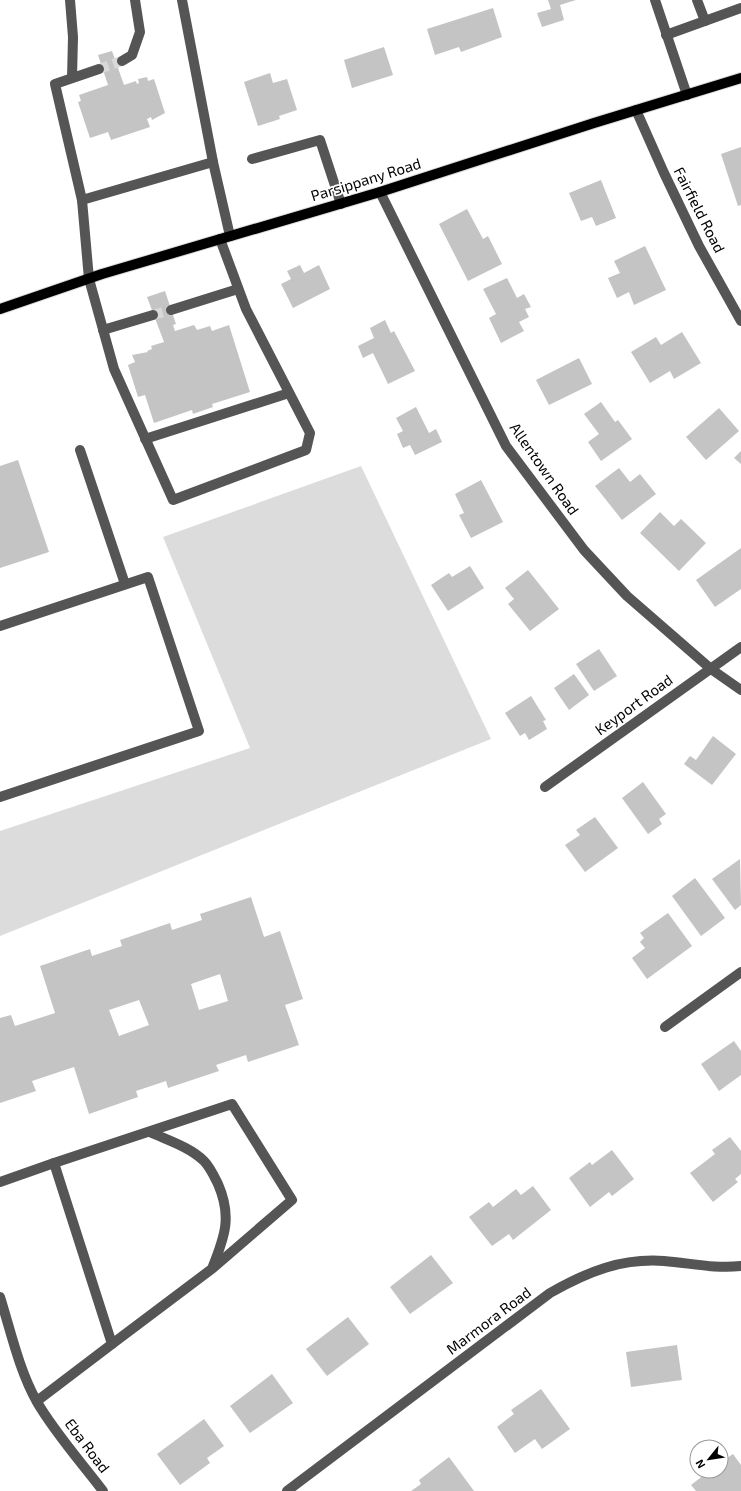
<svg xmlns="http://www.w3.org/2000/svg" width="741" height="1491" viewBox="0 0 741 1491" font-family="'Exo 2',sans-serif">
  <rect width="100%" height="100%" fill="#fff"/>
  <polygon fill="#dcdcdc" points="361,466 491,739 0,936 0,831 250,748 163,537"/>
  <g fill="#c4c4c4" fill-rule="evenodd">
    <polygon points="548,0 576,0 560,5 564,20 542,27 537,13 551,9"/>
    <polygon points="493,8 502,37 461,52 459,47 435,55 427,29"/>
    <polygon points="384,47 393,75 352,88 344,60"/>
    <polygon points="112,51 124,85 136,81 137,84 139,83 138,79 147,77 148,81 154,79 165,113 152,120 151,117 147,119 150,127 111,140 108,132 90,138 78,102 81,101 79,95 108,85 98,55"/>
    <polygon points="270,73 273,83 287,79 297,110 279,116 280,119 258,126 244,82"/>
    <polygon points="741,147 741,205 738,206 721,154"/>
    <polygon points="601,180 616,218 596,226 592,217 581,221 569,193"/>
    <polygon points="467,209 483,239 488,236 502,264 468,281 439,224"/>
    <polygon points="645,246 666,290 634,305 629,292 617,298 608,278 620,273 614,261"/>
    <polygon points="300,265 304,273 319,265 330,289 293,308 281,284 291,279 287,271"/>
    <polygon points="507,278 517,298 524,294 531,307 525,309 529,317 519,322 524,331 501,343 489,318 496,314 483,289"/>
    <polygon points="165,291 176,324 173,325 175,331 194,325 197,330 210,326 212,331 229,325 250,392 212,404 213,407 193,414 192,410 154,423 145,395 138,397 128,365 135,362 132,355 148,352 147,351 152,349 151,346 164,342 147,297"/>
    <polygon points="385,320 391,333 394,331 415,371 388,384 373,353 363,358 358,346 374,338 370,328"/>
    <polygon points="682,332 701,363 674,379 670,371 650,383 631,352 656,337 661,345"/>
    <polygon points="579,358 592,384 549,405 536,380"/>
    <polygon points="601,402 615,422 618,420 632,439 601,461 588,442 599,434 584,414"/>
    <polygon points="416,407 429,433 436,429 442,442 415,455 410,445 403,448 397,434 403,431 396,418"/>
    <polygon points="719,408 739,431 706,460 686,437"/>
    <polygon points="741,451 741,464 734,458"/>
    <polygon points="18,460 49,552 0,568 0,466"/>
    <polygon points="619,468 630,482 640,474 656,494 622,520 595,486"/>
    <polygon points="481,480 503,522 471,538 459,515 464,513 455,494"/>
    <polygon points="660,512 674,526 681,519 706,543 679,571 640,533"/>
    <polygon points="741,548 741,589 715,607 696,580"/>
    <polygon points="470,566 484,588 448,611 431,585 449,573 452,577"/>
    <polygon points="528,570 559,609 530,631 508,604 514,599 505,588"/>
    <polygon points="599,649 617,676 594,691 576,664"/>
    <polygon points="574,674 589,695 569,710 554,688"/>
    <polygon points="531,696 546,720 543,721 547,729 529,740 525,733 520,736 505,713"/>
    <polygon points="713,736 736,754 712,785 684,764 690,756 696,760"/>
    <polygon points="643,782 666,814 659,819 662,824 648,834 622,798"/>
    <polygon points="595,817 618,848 585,872 565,845 580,835 576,830"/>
    <polygon points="740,859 741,905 735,910 712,879"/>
    <polygon points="695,878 725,918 701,936 672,896"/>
    <path d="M 251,897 L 264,937 L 280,931 L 303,999 L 285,1005 L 299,1045 L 248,1062 L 246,1055 L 216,1065 L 219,1071 L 168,1088 L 166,1081 L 136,1091 L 138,1097 L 89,1114 L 74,1067 L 32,1081 L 36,1091 L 0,1103 L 0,1018 L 11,1015 L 15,1026 L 55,1013 L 40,966 L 90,949 L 92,956 L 122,946 L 120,940 L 170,923 L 172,930 L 202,920 L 200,914 ZM 220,974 L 228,1001 L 199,1010 L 191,984 ZM 139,1000 L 149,1025 L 119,1036 L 109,1010 Z"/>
    <polygon points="668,913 692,946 647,979 632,958 645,948 640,942 644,938 640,933"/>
    <polygon points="734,1041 741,1051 741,1075 719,1091 701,1064"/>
    <polygon points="730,1137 741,1151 741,1174 735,1179 738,1182 713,1202 690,1173 715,1154 712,1150"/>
    <polygon points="612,1150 634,1179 612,1196 609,1192 590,1207 569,1178 590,1162 592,1165"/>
    <polygon points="533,1186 551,1210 513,1240 509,1234 492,1246 469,1217 489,1202 493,1207 516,1189 521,1195"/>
    <polygon points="431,1255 453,1283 410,1314 390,1287"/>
    <polygon points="348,1317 369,1344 327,1376 306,1349"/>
    <polygon points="677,1345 682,1380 631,1387 626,1352"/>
    <polygon points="272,1374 293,1403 250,1433 230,1406"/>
    <polygon points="541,1389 570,1429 542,1449 535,1439 515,1453 497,1427 514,1414 511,1410"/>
    <polygon points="204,1419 224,1446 207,1458 210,1463 180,1485 157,1454"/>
    <polygon points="733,1454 741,1465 741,1491 696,1491 691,1485 709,1471 721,1471 721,1462"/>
    <polygon points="449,1457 474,1491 411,1491 421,1484 419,1480"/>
  </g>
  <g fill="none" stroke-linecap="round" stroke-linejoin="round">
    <g stroke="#d9d9d9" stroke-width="10" stroke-dasharray="10 5" stroke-linecap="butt">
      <polyline points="99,69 122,61"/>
      <polyline points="153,315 171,310"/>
    </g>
    <defs>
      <polyline id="major" points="0,309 102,274 380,192 594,123 741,78"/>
    </defs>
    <use href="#major" stroke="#dbdbdb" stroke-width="12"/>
    <g stroke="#555" stroke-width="10">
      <polyline points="70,0 73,37 72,78"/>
      <polyline points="182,0 213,162"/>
      <polyline points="655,0 687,95"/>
      <polyline points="697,0 705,21"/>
      <polyline points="666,35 741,8"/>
      <polyline points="122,61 132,55 140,32 135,0"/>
      <polyline points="636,110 664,173 699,246 741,321"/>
      <polyline points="252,159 320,140 341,204"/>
      <polyline points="380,192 506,446 584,550 627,596 711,669 741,690"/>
      <polyline points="82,200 55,84 99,69"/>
      <polyline points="220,239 246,309 310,433 306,450 173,500 114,369 89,279 82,200 213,162 230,236"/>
      <polyline points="171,310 238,289"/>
      <polyline points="103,330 153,315"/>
      <polyline points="145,439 289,393"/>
      <polyline points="80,450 125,584"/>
      <polyline points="0,626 148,577 199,731 0,797"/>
      <polyline points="545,787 741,647"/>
      <polyline points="665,1027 741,972"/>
      <path d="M 150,1132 C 167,1140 190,1147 204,1161 C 210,1167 214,1176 218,1184 C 232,1216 225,1236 213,1266"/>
      <polyline points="54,1163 232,1104 292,1200 213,1268 112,1344"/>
      <polyline points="0,1182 54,1163 112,1344 37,1401"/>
      <path d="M 0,1297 C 11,1332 19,1370 37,1402 C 55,1433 81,1462 103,1491"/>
      <path d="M 287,1491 L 550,1293 C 587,1272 621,1258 664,1261 C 690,1263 715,1269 741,1266"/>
    </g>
    <use href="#major" stroke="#000" stroke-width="10"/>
  </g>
  <g text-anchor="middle" stroke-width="3.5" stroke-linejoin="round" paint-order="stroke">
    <g font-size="15" fill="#000" stroke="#fff">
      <text transform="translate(366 180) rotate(-17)" y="5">Parsippany Road</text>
      <text transform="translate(699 210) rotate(63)" y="5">Fairfield Road</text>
      <text transform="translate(544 469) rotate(55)" y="5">Allentown Road</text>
      <text transform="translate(634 705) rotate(-36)" y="5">Keyport Road</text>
      <text transform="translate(489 1321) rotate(-37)" y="5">Marmora Road</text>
      <text transform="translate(87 1446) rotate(53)" y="5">Eba Road</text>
    </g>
  </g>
  <g transform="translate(709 1459) rotate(240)"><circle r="19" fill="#ffffff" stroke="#999999"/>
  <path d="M0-3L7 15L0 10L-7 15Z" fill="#000000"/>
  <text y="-6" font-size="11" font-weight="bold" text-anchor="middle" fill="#000000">N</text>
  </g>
</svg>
